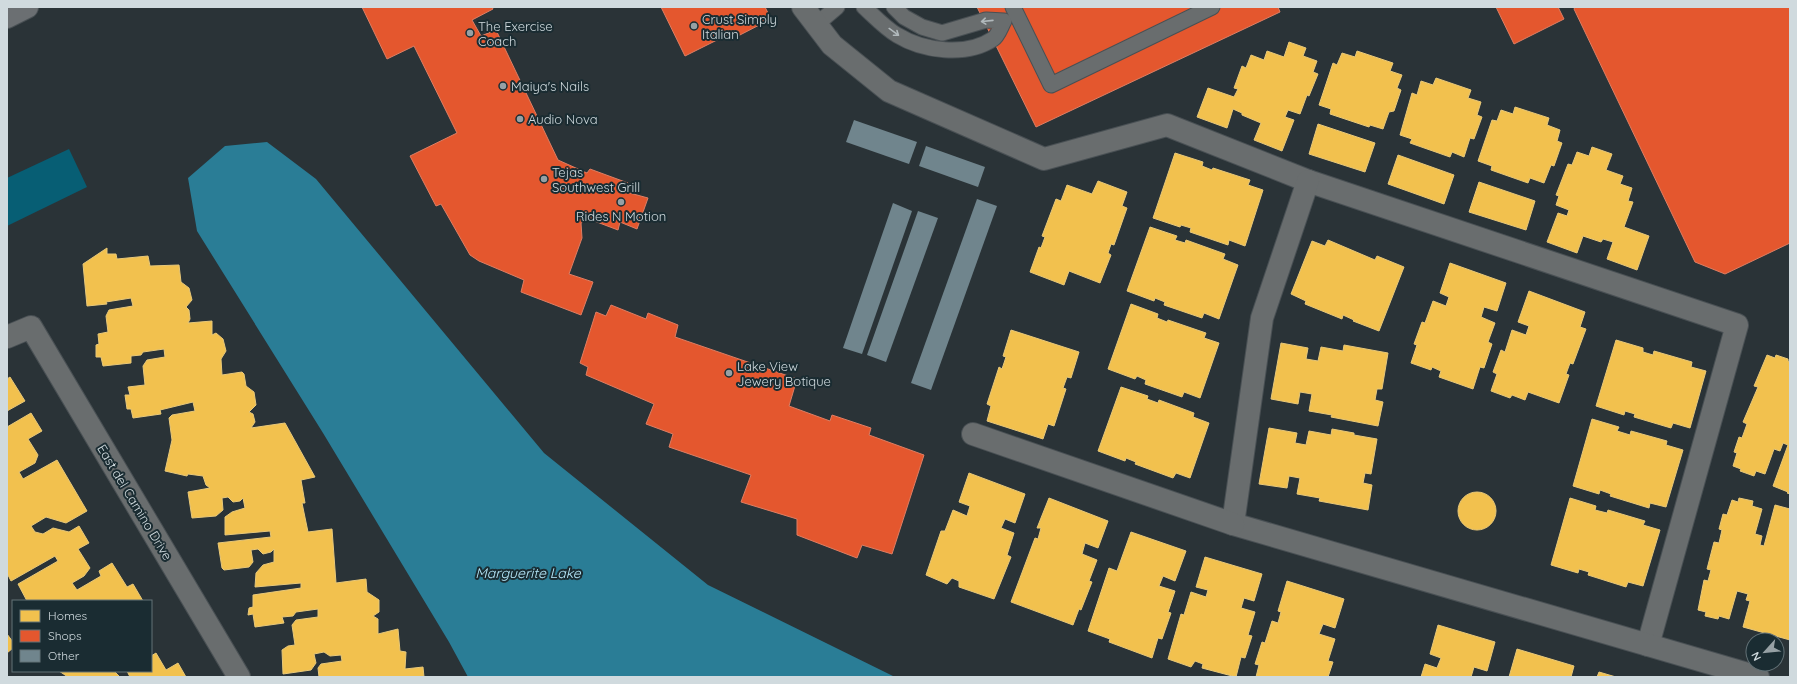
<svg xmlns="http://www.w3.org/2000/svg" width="1797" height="684" viewBox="0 0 1797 684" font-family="Quicksand,sans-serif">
  <rect width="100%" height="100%" fill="#2a3337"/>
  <polygon fill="#075e74" points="69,149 87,187 7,226 7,178"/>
  <polygon fill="#2a7d96" points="267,142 316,179 544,453 708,585 895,677 468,677 449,642 323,433 197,231 188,178 225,146"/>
  <g fill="#f2c14e" stroke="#e8c879">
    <polygon points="1289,42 1306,48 1303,56 1317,61 1313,72 1318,74 1309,96 1307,95 1300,114 1288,110 1285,117 1294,120 1282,151 1254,140 1261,123 1242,115 1242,113 1233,109 1227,128 1197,117 1208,88 1234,97 1238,89 1234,88 1242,66 1246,68 1251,55 1264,60 1267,51 1284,57"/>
    <polygon points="1357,51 1393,63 1390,71 1402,75 1397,88 1401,90 1394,111 1389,112 1383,129 1370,125 1369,127 1330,114 1331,109 1319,105 1333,63 1337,65 1342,53 1355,57"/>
    <polygon points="1436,78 1471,90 1468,98 1481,102 1477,115 1482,117 1474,139 1470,138 1464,157 1452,152 1450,157 1410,143 1412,139 1400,135 1412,93 1417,95 1421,81 1433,85"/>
    <polygon points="1515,107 1549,118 1547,125 1560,130 1557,141 1562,143 1554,166 1551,165 1544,183 1530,178 1528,183 1491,170 1492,166 1478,161 1492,120 1497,121 1501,110 1513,114"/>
    <polygon points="1318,124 1375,143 1365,172 1309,154"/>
    <polygon points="1592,147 1612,154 1606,170 1623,176 1620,184 1632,188 1628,201 1633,202 1624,227 1649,236 1637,270 1607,259 1613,242 1603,239 1601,242 1583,236 1577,253 1547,242 1558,213 1567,216 1569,210 1556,205 1559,196 1556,195 1568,164 1572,165 1577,152 1589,156"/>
    <polygon points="1175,153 1203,162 1202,166 1212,170 1213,168 1250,180 1248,185 1263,190 1245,246 1229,240 1228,245 1190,232 1191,228 1181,225 1180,227 1153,218"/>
    <polygon points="1398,155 1454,175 1444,204 1388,184"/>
    <polygon points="1098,181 1127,192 1122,206 1127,208 1114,245 1111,244 1108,253 1111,255 1100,283 1069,271 1064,285 1030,272 1039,247 1041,248 1045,237 1042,236 1056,199 1061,201 1067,185 1092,194"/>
    <polygon points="1479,182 1535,201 1526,230 1469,212"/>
    <polygon points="1150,227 1177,236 1175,240 1185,243 1186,240 1225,254 1223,259 1238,265 1219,319 1204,313 1202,318 1164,305 1165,302 1155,298 1154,301 1127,291"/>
    <polygon points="1328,240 1375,260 1377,256 1404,267 1379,331 1353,321 1354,320 1343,315 1342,319 1305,304 1306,301 1291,294 1312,241 1325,246"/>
    <polygon points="107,248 107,254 116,254 117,259 148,256 150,266 179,265 181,282 189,288 192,300 186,307 189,310 190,319 188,323 212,321 212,335 216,333 223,339 226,351 221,359 222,375 242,372 244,374 246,386 254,392 256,405 249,412 253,414 255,422 251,428 285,423 315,477 301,480 305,503 302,503 308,532 332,529 336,583 366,579 367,592 379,600 379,612 373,616 378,619 378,634 398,629 400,651 406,652 405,669 423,667 424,677 319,677 318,668 321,664 342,661 341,655 330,656 324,652 314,654 316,663 311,670 283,674 282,650 288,646 295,645 292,625 296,620 318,617 318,609 296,612 293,616 282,617 284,623 255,627 253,614 248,615 249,608 253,607 253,595 301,588 301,583 255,587 256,573 263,565 274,562 274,549 271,552 263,554 258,549 251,550 253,562 249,567 224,570 222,568 218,543 271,537 270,531 225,535 225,517 232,512 245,508 243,498 240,501 233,502 228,497 222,498 223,510 216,516 192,518 188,492 210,488 206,485 203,476 188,474 187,476 165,471 172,440 169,418 172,415 195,411 193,402 160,410 161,414 133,418 131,409 127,409 125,395 130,395 128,387 145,385 143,366 147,360 165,357 164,349 143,352 141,355 131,356 131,363 103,366 101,357 96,357 96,345 99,344 98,334 108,332 106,316 109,310 133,306 131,298 106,302 107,304 87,306 83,264"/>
    <polygon points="1450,263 1506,283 1497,311 1484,307 1481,317 1495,323 1488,342 1492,344 1484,368 1480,367 1473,389 1439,377 1441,371 1432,367 1431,370 1411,363 1417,345 1414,344 1422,322 1425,323 1433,301 1446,306 1449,297 1440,293"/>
    <polygon points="1529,291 1585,312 1580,327 1586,329 1573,364 1570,363 1566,374 1569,375 1559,403 1528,392 1525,400 1512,395 1510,398 1491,391 1497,374 1493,372 1501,350 1505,352 1512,330 1526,335 1529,326 1518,322"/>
    <polygon points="1131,304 1158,314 1157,318 1167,322 1168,320 1206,333 1204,338 1219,343 1200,398 1184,392 1182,397 1145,384 1146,380 1137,376 1135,379 1108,369"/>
    <polygon points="1011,330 1079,352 1071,378 1067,377 1063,388 1066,389 1054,426 1048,424 1043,439 987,421 991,406 987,404 999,367 1002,369 1006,357 1003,356"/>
    <polygon points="1616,340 1643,348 1643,352 1653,355 1654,351 1692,362 1691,367 1706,371 1690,428 1673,423 1671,428 1634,417 1635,414 1625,411 1624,415 1596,406"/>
    <polygon points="1281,343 1308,348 1306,359 1318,361 1321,347 1343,351 1344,345 1388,353 1382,389 1377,389 1375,400 1383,402 1378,426 1331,417 1332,415 1309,411 1312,394 1300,392 1298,404 1271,399"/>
    <polygon points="1767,355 1775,358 1776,355 1788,359 1788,361 1790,362 1790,494 1787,493 1788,492 1773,486 1788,445 1783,443 1780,451 1774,449 1765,474 1756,471 1754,476 1740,471 1741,469 1733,466 1737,453 1734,452 1739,437 1742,438 1747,424 1743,422 1758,387 1754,386"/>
    <polygon points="10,377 25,401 7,411 7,379"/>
    <polygon points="1121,387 1148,396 1147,399 1158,403 1159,400 1194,413 1193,417 1209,423 1190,478 1176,473 1173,478 1135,464 1136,462 1126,458 1125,461 1098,451"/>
    <polygon points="31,413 42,431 28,439 38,455 35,463 19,472 23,479 57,460 87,511 66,523 46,517 31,526 35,532 43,534 53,528 69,532 79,526 89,543 78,549 90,568 84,576 72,583 77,590 101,576 99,571 112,563 127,587 133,584 143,601 27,601 18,584 58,561 55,556 11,581 7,573 7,427"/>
    <polygon points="1592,419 1619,427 1617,431 1630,435 1631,431 1667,441 1666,445 1683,450 1666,507 1650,503 1649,508 1610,496 1611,494 1600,490 1599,494 1573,486"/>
    <polygon points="1269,428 1297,433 1295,443 1306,445 1309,431 1331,435 1332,429 1354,433 1354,435 1377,439 1371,474 1365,473 1363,483 1372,485 1368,510 1319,501 1320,498 1297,494 1300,478 1289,476 1287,488 1259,484"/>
    <polygon points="969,473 1025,494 1015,523 1005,519 1001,528 1014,533 1007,555 1011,557 994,599 959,587 959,581 952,578 947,584 926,575 941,531 945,531 953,510 967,516 970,506 959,502"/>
    <circle cx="1477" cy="511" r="19"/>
    <polygon points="1049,498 1108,521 1098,548 1085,543 1082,554 1097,560 1089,581 1092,582 1081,610 1079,609 1073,625 1011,602 1035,538 1038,539 1041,528 1037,528"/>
    <polygon points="1570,498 1596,506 1595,510 1607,513 1608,510 1645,521 1643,525 1660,530 1643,586 1628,582 1626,587 1588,575 1589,572 1579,569 1578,573 1551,565"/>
    <polygon points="1739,498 1753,501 1752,506 1762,509 1755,534 1762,536 1760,545 1764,546 1775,505 1790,509 1790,640 1743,627 1750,601 1746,600 1748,594 1737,591 1729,619 1719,616 1718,619 1705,616 1706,612 1698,610 1704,580 1708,581 1711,570 1707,569 1714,542 1719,543 1722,530 1719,529 1723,514 1727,515 1732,500 1738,502"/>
    <polygon points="1131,532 1186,551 1175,581 1163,576 1159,586 1175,591 1168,612 1171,613 1162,639 1158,638 1152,658 1109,642 1110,639 1088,631 1109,568 1117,571"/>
    <polygon points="1205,557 1262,574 1254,601 1244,598 1241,608 1255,612 1248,635 1252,636 1245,658 1241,657 1236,677 1202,668 1203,664 1195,661 1191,667 1168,659 1181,614 1184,615 1191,592 1206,597 1208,590 1196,587"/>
    <polygon points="1287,581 1344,599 1335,628 1323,624 1319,634 1335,639 1328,661 1333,662 1328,677 1256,677 1259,665 1255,664 1262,642 1265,643 1272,621 1278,623 1281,612 1278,611"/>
    <polygon points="1438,625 1495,642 1487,671 1474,667 1471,677 1421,677 1425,664 1437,668 1441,658 1430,654"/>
    <polygon points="7,634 13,642 13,648 7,653"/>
    <polygon points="1517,649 1574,666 1571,677 1509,677"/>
    <polygon points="156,653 166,670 178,663 186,677 130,677 127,671 151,671 151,656"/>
    <polygon points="59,671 114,671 120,677 68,677"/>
    <polygon points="1599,672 1616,677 1597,677"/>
  </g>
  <g fill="#e4572e" stroke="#de7e63">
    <polygon points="362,7 492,7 493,9 472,20 481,36 496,30 558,160 587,173 590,169 628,183 626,192 648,198 637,229 620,222 618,230 589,219 581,223 582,238 569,274 593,282 581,315 521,292 524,280 479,261 470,255 441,204 436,206 410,156 457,133 414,46 387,59"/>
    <polygon points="661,7 765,7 771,19 736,37 733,32 685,56"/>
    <polygon points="977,7 1278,7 1280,12 1036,127"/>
    <polygon points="1496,7 1558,7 1564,19 1514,44"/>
    <polygon points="1575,7 1790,7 1790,243 1725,274 1695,262 1574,9"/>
    <polygon points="611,305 646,319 648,313 678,325 675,337 797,379 789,406 830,421 832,415 871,428 869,435 924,455 892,554 862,545 857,558 797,535 797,519 741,502 751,475 669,447 673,434 646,424 654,404 586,375 588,367 580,363 596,312 606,316"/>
  </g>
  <g fill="#70858d">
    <polygon points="854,120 917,142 909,164 846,142"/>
    <polygon points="926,146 985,167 978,187 919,166"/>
    <polygon points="977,199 997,206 931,390 911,383"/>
    <polygon points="893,203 912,211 862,354 843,348"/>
    <polygon points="918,211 938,218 886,362 867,355"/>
  </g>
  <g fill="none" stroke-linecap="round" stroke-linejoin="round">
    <defs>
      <g id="lane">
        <path d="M 864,7 C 874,16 885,28 897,35 C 923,51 966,57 993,39 C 998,36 1001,26 1004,21 L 986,20 L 942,33 L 922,27 L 904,17 L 894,7"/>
        <polyline points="1013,7 1051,85 1212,7"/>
        <polyline points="817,24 837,7"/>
      </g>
      <g id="street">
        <polyline points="803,7 832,45 889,91 1044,159 1167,125 1308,181 1737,325 1648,645"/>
        <polyline points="1308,181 1262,318 1233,524 1758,677"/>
        <polyline points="7,337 31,327 239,677"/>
        <polyline points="973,434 1233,524"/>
      </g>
      <polyline id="secondary" points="7,17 27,7"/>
    </defs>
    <use href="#lane" stroke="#495054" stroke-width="17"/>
    <use href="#street" stroke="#495054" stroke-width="24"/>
    <use href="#secondary" stroke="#495054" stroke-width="24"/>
    <use href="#lane" stroke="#696d6e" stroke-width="15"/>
    <use href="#street" stroke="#696d6e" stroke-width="22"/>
    <use href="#secondary" stroke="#6b6f72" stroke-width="22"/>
  </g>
  <defs><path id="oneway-shaft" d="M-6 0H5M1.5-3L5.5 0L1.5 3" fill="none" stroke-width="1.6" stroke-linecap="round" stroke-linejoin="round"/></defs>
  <g stroke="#b1b9bc">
    <use href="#oneway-shaft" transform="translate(987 21) rotate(174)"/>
    <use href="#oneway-shaft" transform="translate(894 32) rotate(36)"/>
  </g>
  <g fill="#96a0a4" stroke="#1a2c32" stroke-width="1.5">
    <circle cx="694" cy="26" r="4"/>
    <circle cx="470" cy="33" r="4"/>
    <circle cx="503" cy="86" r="4"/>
    <circle cx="520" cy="119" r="4"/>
    <circle cx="544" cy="179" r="4"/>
    <circle cx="621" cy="202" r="4"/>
    <circle cx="729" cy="373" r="4"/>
  </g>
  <g text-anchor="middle" stroke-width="4" stroke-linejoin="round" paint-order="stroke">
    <g font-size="13" fill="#d0dade" stroke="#1a2c32" text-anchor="start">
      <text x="702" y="24">Crust Simply<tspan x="702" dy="15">Italian</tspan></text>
      <text x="478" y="31">The Exercise<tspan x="478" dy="15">Coach</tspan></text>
      <text x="511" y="91">Maiya's Nails</text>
      <text x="528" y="124">Audio Nova</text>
      <text x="552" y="177">Tejas<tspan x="552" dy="15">Southwest Grill</tspan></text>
      <text x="621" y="221" text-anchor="middle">Rides N Motion</text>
      <text x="737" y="371">Lake View<tspan x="737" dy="15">Jewery Botique</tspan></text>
    </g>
    <g font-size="13" fill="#d0dade" stroke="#1a2c32">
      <text transform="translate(135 502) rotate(59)" y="5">East del Camino Drive</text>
    </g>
    <g font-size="14" font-style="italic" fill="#b8ebfd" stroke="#1a2c32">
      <text x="528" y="578">Marguerite Lake</text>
    </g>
  </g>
  <rect width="1797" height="684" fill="none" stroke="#d0dade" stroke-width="16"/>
  <rect x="12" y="600" width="140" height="72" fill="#1a2c32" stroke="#637277"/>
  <rect x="20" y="610" width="20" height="12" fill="#f2c14e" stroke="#637277"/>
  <text x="48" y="620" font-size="12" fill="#d0dade">Homes</text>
  <rect x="20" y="630" width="20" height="12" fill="#e4572e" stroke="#637277"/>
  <text x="48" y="640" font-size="12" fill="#d0dade">Shops</text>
  <rect x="20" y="650" width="20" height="12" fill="#70858d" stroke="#637277"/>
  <text x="48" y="660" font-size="12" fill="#d0dade">Other</text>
  <g transform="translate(1765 652) rotate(243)"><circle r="19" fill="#1a2c32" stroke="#637277"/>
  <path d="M0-3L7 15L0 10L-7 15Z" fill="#96a0a4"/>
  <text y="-6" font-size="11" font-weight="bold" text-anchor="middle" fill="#d0dade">N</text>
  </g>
</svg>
